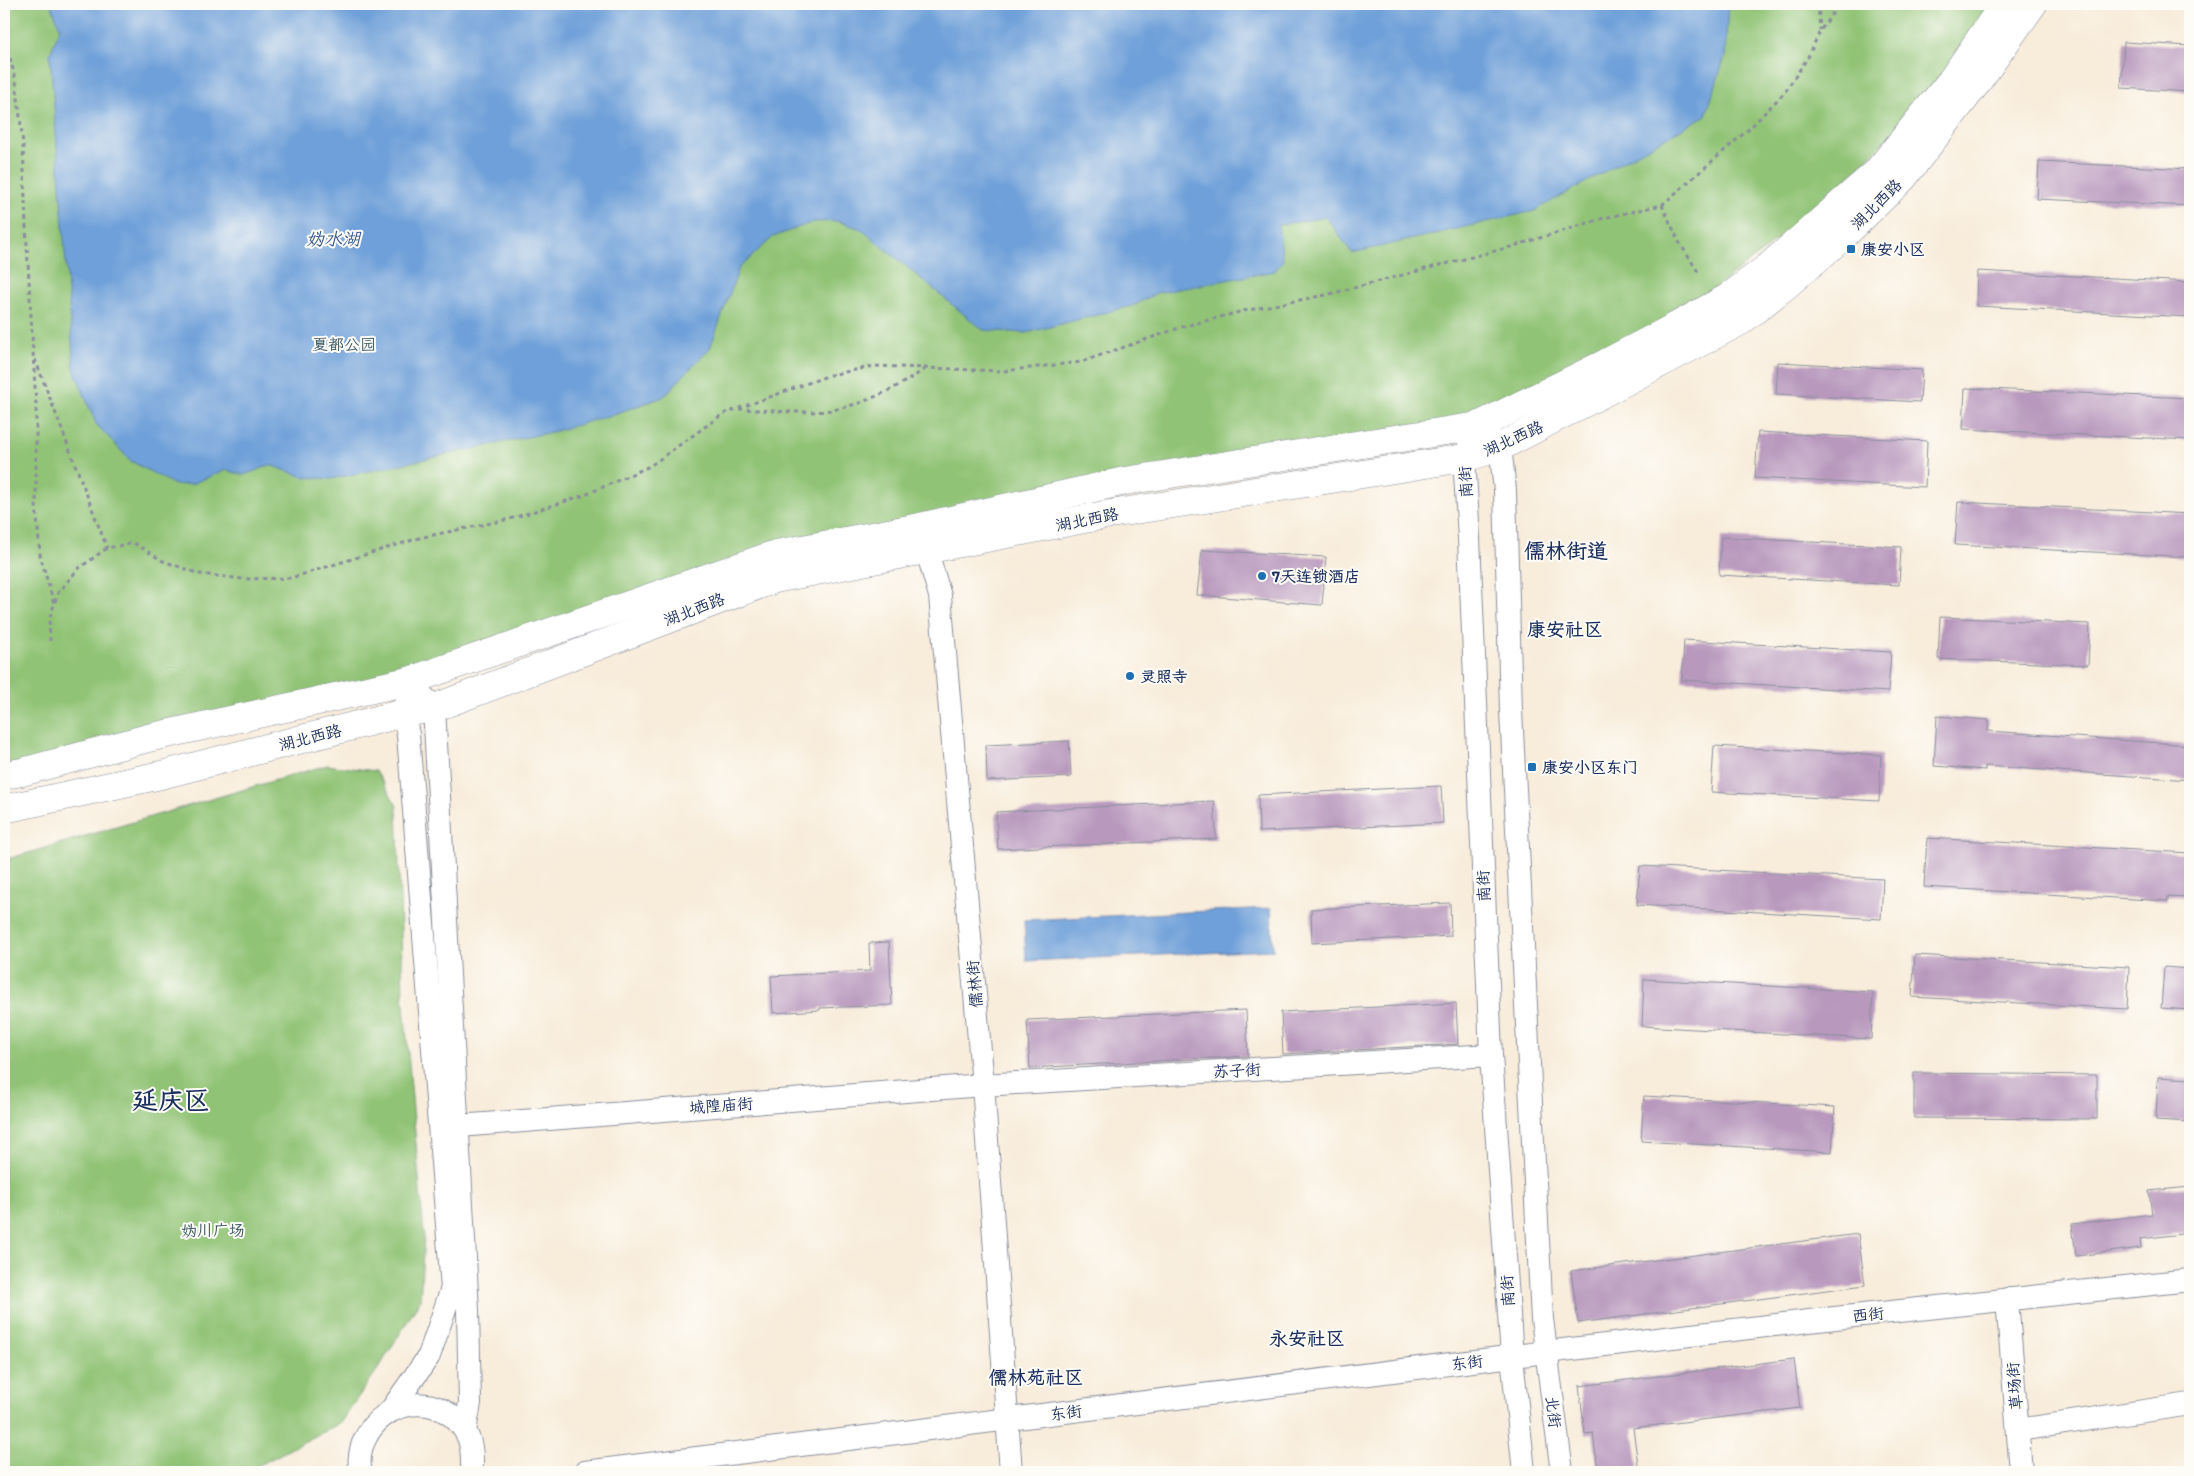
<svg xmlns="http://www.w3.org/2000/svg" width="2194" height="1476" viewBox="0 0 2194 1476" font-family="Itim,'LXGW WenKai TC',sans-serif">
  <rect width="100%" height="100%" fill="#fdfcf7"/>
  <filter id="ink" filterUnits="userSpaceOnUse"><feTurbulence type="fractalNoise" baseFrequency=".02" numOctaves="2"/><feDisplacementMap in="SourceGraphic" scale="10" xChannelSelector="R" yChannelSelector="G"/><feConvolveMatrix kernelMatrix="1 2 1 2 8 2 1 2 1" color-interpolation-filters="sRGB"/></filter>
  <filter id="wash" filterUnits="userSpaceOnUse"><feTurbulence type="fractalNoise" baseFrequency=".0096" numOctaves="4" result="noise"/><feDisplacementMap in="SourceGraphic" scale="20" xChannelSelector="R" yChannelSelector="G"/><feGaussianBlur stdDeviation="1.12" result="paint"/><feColorMatrix in="noise" values="0 0 0 0 0 0 0 0 0 0 0 0 0 0 0 0 0 1.4 0 .05"/><feComposite in="paint" operator="in"/></filter>
  <g filter="url(#wash)">
    <rect width="100%" height="100%" fill="#f8ecda"/>
    <g fill="#90c374" stroke="#567969">
      <polygon points="4,4 2001,4 1945,77 1863,164 1790,230 1722,283 1601,359 1478,426 920,527 409,681 4,775"/>
      <polygon points="327,765 376,771 397,806 403,994 424,1236 420,1301 380,1366 340,1423 246,1472 4,1472 4,860"/>
    </g>
    <g fill="#6fa0d9" stroke="#45689c">
      <polygon points="51,4 1728,4 1725,56 1706,115 1534,211 1352,253 1326,217 1278,225 1283,260 1275,271 1156,293 1135,305 1026,333 983,330 861,229 838,221 813,222 773,237 739,268 710,348 663,397 611,415 556,431 331,479 304,477 270,465 244,475 226,470 191,484 175,485 131,461 96,424 74,369 50,54 60,28"/>
      <polygon points="1271,908 1273,950 1026,961 1024,920"/>
    </g>
    <g id="blocks">
      <g fill="#b898bd">
        <polygon points="2124,42 2190,46 2190,92 2121,88"/>
        <polygon points="2039,162 2190,169 2190,206 2037,199"/>
        <polygon points="1977,271 2190,282 2190,317 1976,306"/>
        <polygon points="1778,362 1922,370 1920,402 1776,394"/>
        <polygon points="1965,388 2190,398 2190,440 1963,429"/>
        <polygon points="1758,432 1927,441 1925,487 1755,478"/>
        <polygon points="1958,502 2190,514 2190,557 1955,545"/>
        <polygon points="1721,537 1901,547 1899,585 1719,575"/>
        <polygon points="1202,550 1326,557 1322,605 1197,595"/>
        <polygon points="1940,617 2090,624 2088,665 1938,659"/>
        <polygon points="1684,640 1891,652 1888,692 1682,680"/>
        <polygon points="1937,716 1989,720 1988,731 2190,745 2190,780 1985,766 1985,770 1934,766"/>
        <polygon points="1069,741 1071,777 987,781 986,745"/>
        <polygon points="1714,746 1881,755 1879,801 1711,792"/>
        <polygon points="1441,786 1443,823 1259,832 1258,795"/>
        <polygon points="1214,801 1216,839 998,849 996,812"/>
        <polygon points="1927,838 2190,853 2190,897 2168,896 2168,901 1924,887"/>
        <polygon points="1640,866 1883,879 1881,919 1637,905"/>
        <polygon points="1450,903 1451,936 1312,943 1311,909"/>
        <polygon points="889,942 892,1005 820,1008 820,1010 773,1013 771,976 870,971 869,943"/>
        <polygon points="1915,955 2129,967 2127,1009 1912,997"/>
        <polygon points="2164,967 2190,969 2190,1010 2161,1008"/>
        <polygon points="1644,979 1873,992 1871,1039 1642,1026"/>
        <polygon points="1456,1003 1458,1044 1283,1054 1281,1012"/>
        <polygon points="1246,1010 1248,1056 1030,1068 1027,1020"/>
        <polygon points="1914,1073 2097,1075 2097,1119 1914,1118"/>
        <polygon points="2158,1077 2190,1079 2190,1122 2156,1120"/>
        <polygon points="1644,1096 1835,1107 1832,1152 1641,1141"/>
        <polygon points="2190,1187 2190,1233 2140,1239 2141,1248 2076,1256 2072,1224 2152,1214 2149,1191"/>
        <polygon points="1858,1234 1865,1285 1578,1323 1571,1271"/>
        <polygon points="1794,1359 1800,1408 1633,1428 1639,1472 1598,1472 1593,1433 1585,1434 1579,1386"/>
      </g>
    </g>
  </g>
  <g filter="url(#ink)">
    <use href="#blocks" fill-opacity="0" stroke="#8a8e9c" stroke-width="1"/>
    <g fill="none" stroke-linecap="round" stroke-linejoin="round">
      <defs>
        <g id="minor">
          <polyline points="922,534 940,596 983,1085 1011,1472"/>
          <polyline points="409,681 434,708 468,1311 470,1403 465,1431"/>
          <polyline points="459,1126 983,1085 1491,1055"/>
          <polyline points="2007,1299 2021,1472"/>
          <polyline points="391,1410 429,1356 452,1288 408,735 404,713 406,697"/>
          <polyline points="2018,1430 2190,1404"/>
          <path d="M 361,1472 C 358,1462 360,1448 365,1439 C 384,1398 440,1391 465,1431 C 473,1444 472,1458 472,1472"/>
          <polyline points="585,1472 1546,1352 1835,1318 2190,1280"/>
          <polyline points="1524,1472 1512,1357 1491,1055 1469,538 1464,458 1478,426 1500,447 1505,490 1511,711 1542,1319 1562,1472"/>
        </g>
        <g id="major">
          <polyline points="4,775 22,772 148,738 409,681 776,554 920,527 1125,481 1478,426 1606,363 1671,329 1729,297 1767,268 1876,173 1951,81 2004,4"/>
          <polyline points="4,809 161,775 404,713 434,708 775,579 1110,514 1464,458 1500,447 1741,321 1784,287 1840,239 1903,178 1976,84 2033,4"/>
        </g>
      </defs>
      <use href="#minor" stroke="#8a8e9c" stroke-width="24"/>
      <use href="#major" stroke="#8a8e9c" stroke-width="29"/>
      <g stroke="#8a8e9c" stroke-width="3" stroke-dasharray="4 4" stroke-linecap="butt">
        <polyline points="1818,4 1820,30"/>
        <polyline points="4,35 16,81 23,144 26,227 36,405 36,505 40,555 54,604"/>
        <polyline points="1662,205 1749,129 1785,92 1808,57 1820,31 1839,4"/>
        <polyline points="35,359 107,548"/>
        <path d="M 739,409 C 767,410 797,414 825,411 C 863,406 897,388 928,367"/>
        <polyline points="50,641 49,620 58,593 78,569 107,548 134,543 163,561 200,574 243,579 291,578 419,538 510,519 585,495 650,466 723,414 830,375 875,366 1003,371 1081,362 1182,327 1243,311 1326,295 1514,246 1604,218 1662,205 1679,242 1700,275"/>
      </g>
      <use href="#minor" stroke="#fff" stroke-width="22"/>
      <use href="#major" stroke="#fff" stroke-width="28"/>
    </g>
  </g>
  <g fill="#1f6fb2" stroke="#fdfcf7" stroke-width="2">
    <rect x="1846" y="244" width="10" height="10" rx="2.5"/>
    <circle cx="1262" cy="576" r="5"/>
    <circle cx="1130" cy="676" r="5"/>
    <rect x="1527" y="762" width="10" height="10" rx="2.5"/>
  </g>
  <g text-anchor="middle" stroke-width="4" stroke-linejoin="round" paint-order="stroke">
    <g font-size="16" fill="#1b2f5e" stroke="#fdfcf7">
      <text transform="translate(1876 204) rotate(-45)" y="6">湖北西路</text>
      <text transform="translate(1513 438) rotate(-24)" y="6">湖北西路</text>
      <text transform="translate(1465 482) rotate(-94)" y="6">南街</text>
      <text transform="translate(1087 519) rotate(-11)" y="6">湖北西路</text>
      <text transform="translate(694 609) rotate(-21)" y="6">湖北西路</text>
      <text transform="translate(310 737) rotate(-14)" y="6">湖北西路</text>
      <text transform="translate(1483 886) rotate(-93)" y="6">南街</text>
      <text transform="translate(974 984) rotate(-95)" y="6">儒林街</text>
      <text transform="translate(1237 1070) rotate(-3)" y="6">苏子街</text>
      <text transform="translate(721 1105) rotate(-4)" y="6">城隍庙街</text>
      <text transform="translate(1507 1291) rotate(-94)" y="6">南街</text>
      <text transform="translate(1868 1314) rotate(-6)" y="6">西街</text>
      <text transform="translate(1467 1362) rotate(-7)" y="6">东街</text>
      <text transform="translate(2014 1386) rotate(-95)" y="6">草场街</text>
      <text transform="translate(1066 1412) rotate(-7)" y="6">东街</text>
      <text transform="translate(1554 1412) rotate(83)" y="6">北街</text>
    </g>
    <g font-size="16" font-weight="bold" fill="#1b2f5e" stroke="#fdfcf7" text-anchor="start">
      <text x="1861" y="255">康安小区</text>
      <text x="1272" y="582">7天连锁酒店</text>
      <text x="1140" y="682">灵照寺</text>
      <text x="1542" y="773">康安小区东门</text>
    </g>
    <g font-size="16" fill="#3e5b65" stroke="#fdfcf7">
      <text x="344" y="350">夏都公园</text>
      <text x="213" y="1236">妫川广场</text>
    </g>
    <g font-size="18" font-style="italic" fill="#3d5c8f" stroke="#fdfcf7">
      <text x="333" y="245">妫水湖</text>
    </g>
    <g font-size="19" font-weight="bold" fill="#1b2f5e" stroke="#fdfcf7">
      <text x="1565" y="636">康安社区</text>
      <text x="1307" y="1345">永安社区</text>
      <text x="1036" y="1384">儒林苑社区</text>
    </g>
    <g font-size="21" font-weight="bold" fill="#1b2f5e" stroke="#fdfcf7">
      <text x="1566" y="558">儒林街道</text>
    </g>
    <g font-size="26" font-weight="bold" fill="#1b2f5e" stroke="#fdfcf7">
      <text x="171" y="1109">延庆区</text>
    </g>
  </g>
  <rect width="2194" height="1476" fill="none" stroke="#fdfcf7" stroke-width="20"/>
</svg>
